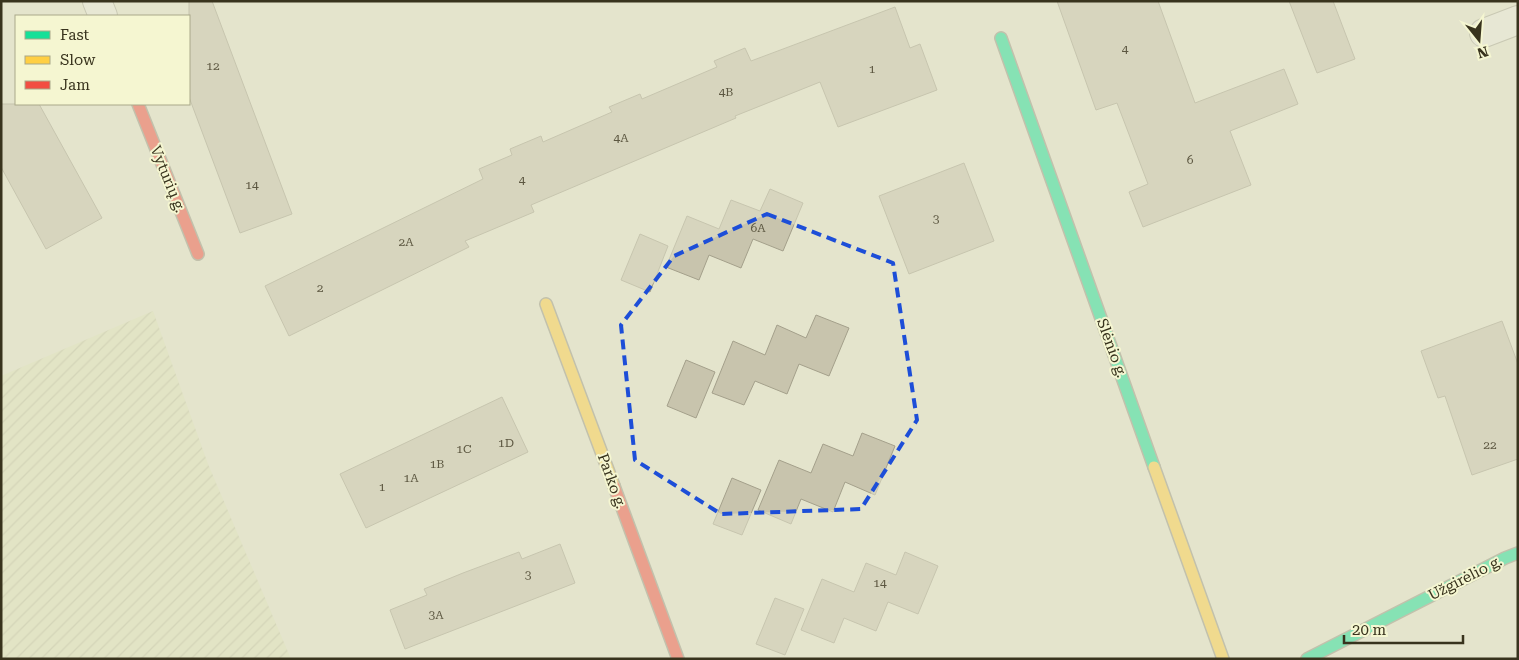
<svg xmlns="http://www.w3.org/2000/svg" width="1519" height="660" viewBox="0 0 1519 660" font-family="'Roboto Serif',serif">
  <defs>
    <pattern id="farmland-furrows" width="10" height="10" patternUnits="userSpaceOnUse" patternTransform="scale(1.25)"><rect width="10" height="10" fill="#e0e4bc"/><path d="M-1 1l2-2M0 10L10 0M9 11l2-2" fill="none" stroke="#c1c4a1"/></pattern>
  </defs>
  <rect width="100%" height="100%" fill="#e4e4cc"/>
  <polygon fill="url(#farmland-furrows)" points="153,311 208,464 291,659 1,659 1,376"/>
  <g fill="#c8c4ad" stroke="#a4a08b">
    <polygon points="189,1 212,1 292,214 240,233 189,97"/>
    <polygon points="1057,1 1158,1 1195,103 1284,69 1298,104 1230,131 1251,185 1143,227 1129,192 1148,184 1117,103 1096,110"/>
    <polygon points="1289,1 1333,1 1355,59 1317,73"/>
    <polygon points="895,7 910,48 920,44 937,90 838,127 820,82 735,116 736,118 531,205 534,212 465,241 469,247 289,336 265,286 483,179 479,169 512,155 510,149 541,136 543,142 612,112 609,107 640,94 642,99 717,67 714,61 745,48 751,61"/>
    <polygon points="1,104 39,104 102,218 46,249 1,167"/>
    <polygon points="964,163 994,241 909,274 879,196"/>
    <polygon points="770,189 803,203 783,251 753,239 741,268 709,255 699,280 666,267 687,216 719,229 731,200 760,211"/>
    <polygon points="640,234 668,246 650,292 621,280"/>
    <polygon points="816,315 849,328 829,376 799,364 787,394 755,381 744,405 712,393 733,341 765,355 777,325 806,338"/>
    <polygon points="1502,321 1518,364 1518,459 1472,475 1445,396 1438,398 1421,351"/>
    <polygon points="686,360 715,372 696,418 667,406"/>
    <polygon points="502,397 528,452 366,528 340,474"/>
    <polygon points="862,433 895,446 875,495 845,482 833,512 801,499 791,524 758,510 779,460 811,473 823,444 853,456"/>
    <polygon points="732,478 761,490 742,535 713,524"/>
    <polygon points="560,544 575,583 405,649 390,610 427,595 424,589 463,573 519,552 522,559"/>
    <polygon points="905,552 938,566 918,614 888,602 876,631 844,618 834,643 801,630 822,579 854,592 866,563 896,575"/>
    <polygon points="775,598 804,609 785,655 756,644"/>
  </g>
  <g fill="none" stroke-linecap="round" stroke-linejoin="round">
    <defs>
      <g id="street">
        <polyline points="97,1 103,16"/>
        <polyline points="1484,33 1518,20"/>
      </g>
      <g id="fast">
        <polyline points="1001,38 1154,467"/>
        <polyline points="1307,659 1505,558 1518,553"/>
      </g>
      <g id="slow">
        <polyline points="546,304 614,486"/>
        <polyline points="1154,467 1223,659"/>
      </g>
      <g id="jam">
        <polyline points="138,104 198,254"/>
        <polyline points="614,486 678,659"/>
      </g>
    </defs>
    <use href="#street" stroke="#a9a896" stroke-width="30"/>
    <use href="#fast" stroke="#999785" stroke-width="14"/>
    <use href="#slow" stroke="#999785" stroke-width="14"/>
    <use href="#jam" stroke="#999785" stroke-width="14"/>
    <use href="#street" stroke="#ececde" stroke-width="28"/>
    <use href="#fast" stroke="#16e098" stroke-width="11"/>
    <use href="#slow" stroke="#ffcf43" stroke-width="11"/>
    <use href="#jam" stroke="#f24e42" stroke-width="11"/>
  </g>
  <path d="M0 0H1519V660H0ZM 767,214 L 893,263 L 917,420 L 861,509 L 721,514 L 635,460 L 621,325 L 674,256 Z" fill="#e4e4cc" fill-opacity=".55" fill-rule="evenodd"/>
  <path fill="none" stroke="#1d4ed8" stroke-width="4" stroke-dasharray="10 6" stroke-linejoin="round" d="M 767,214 L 893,263 L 917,420 L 861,509 L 721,514 L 635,460 L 621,325 L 674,256 Z"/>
  <g text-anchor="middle" stroke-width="4" stroke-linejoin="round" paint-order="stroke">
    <g font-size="12" fill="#5c5741">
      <text x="1125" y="53">4</text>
      <text x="213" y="70">12</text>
      <text x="872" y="73">1</text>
      <text x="726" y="96">4B</text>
      <text x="621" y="142">4A</text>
      <text x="1190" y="164">6</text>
      <text x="522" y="184">4</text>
      <text x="252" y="189">14</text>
      <text x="936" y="223">3</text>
      <text x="758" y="232">6A</text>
      <text x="406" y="246">2A</text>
      <text x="320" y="292">2</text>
      <text x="506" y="447">1D</text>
      <text x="1490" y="449">22</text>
      <text x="464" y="453">1C</text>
      <text x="437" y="468">1B</text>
      <text x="411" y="482">1A</text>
      <text x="382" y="491">1</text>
      <text x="528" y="579">3</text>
      <text x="880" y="587">14</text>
      <text x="436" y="619">3A</text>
    </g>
    <g font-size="15" fill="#38331d" stroke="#f5f6d1">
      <text transform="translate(168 179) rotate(68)" y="5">Vyturių g.</text>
      <text transform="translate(1112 348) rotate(70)" y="5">Slėnio g.</text>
      <text transform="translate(612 481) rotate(70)" y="5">Parko g.</text>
      <text transform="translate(1465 578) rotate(-27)" y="5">Užgirėlio g.</text>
    </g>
  </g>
  <rect width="1519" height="660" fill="none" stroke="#38331d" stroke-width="5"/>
  <rect x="15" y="15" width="175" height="90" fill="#f5f6d1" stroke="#a9a889"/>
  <rect x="25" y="31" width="25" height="8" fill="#16e098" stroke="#a9a889"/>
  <text x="60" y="40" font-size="15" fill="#38331d">Fast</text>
  <rect x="25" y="56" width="25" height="8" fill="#ffcf43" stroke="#a9a889"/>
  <text x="60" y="65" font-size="15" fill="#38331d">Slow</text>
  <rect x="25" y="81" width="25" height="8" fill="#f24e42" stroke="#a9a889"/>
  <text x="60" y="90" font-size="15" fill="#38331d">Jam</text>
  <g transform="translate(1479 40) rotate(163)" stroke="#f5f6d1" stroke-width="4" paint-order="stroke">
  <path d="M0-4L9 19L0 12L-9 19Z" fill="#38331d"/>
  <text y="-8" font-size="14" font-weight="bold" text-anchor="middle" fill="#38331d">N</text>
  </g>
  <path d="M1344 635v8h119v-8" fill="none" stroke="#38331d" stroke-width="2.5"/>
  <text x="1352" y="635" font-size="15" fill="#38331d" stroke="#f5f6d1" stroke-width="4" paint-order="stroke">20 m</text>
</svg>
